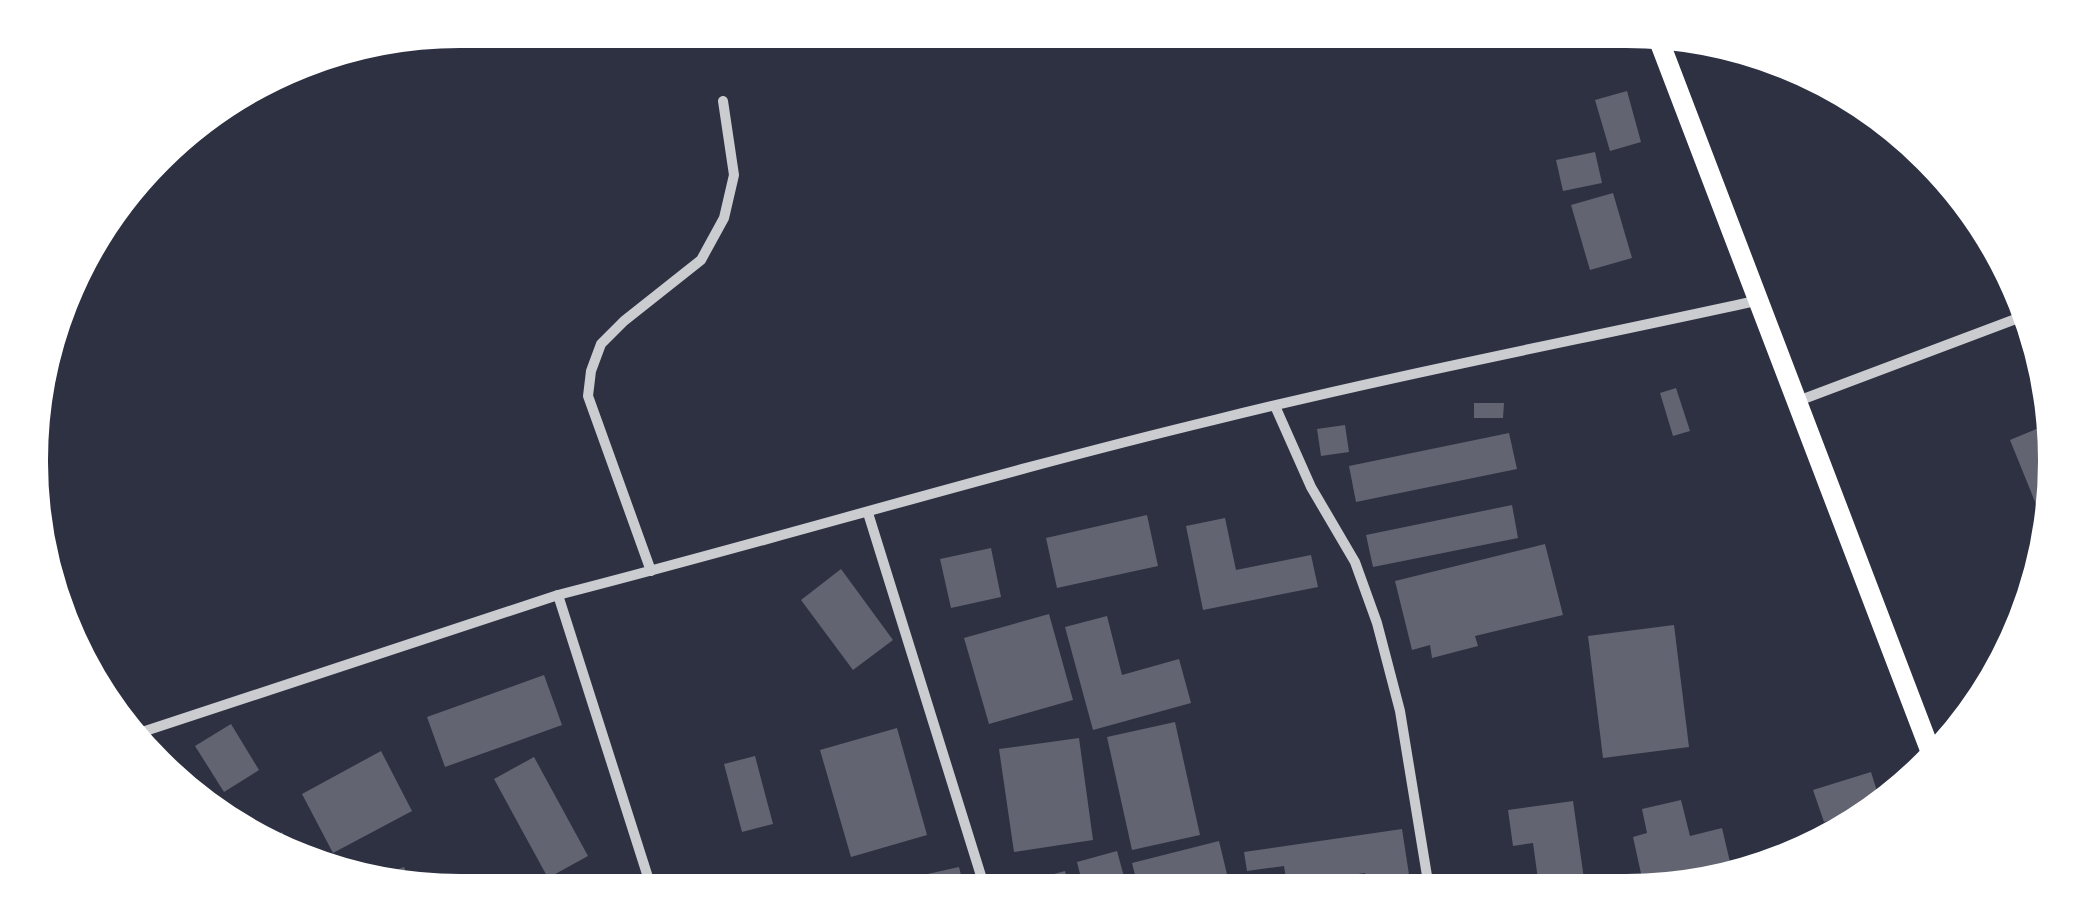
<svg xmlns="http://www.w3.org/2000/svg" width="2087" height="922" viewBox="0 0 2087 922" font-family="'Titillium Web',sans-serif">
  <rect width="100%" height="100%" fill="#2d3142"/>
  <g fill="#626471">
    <polygon points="1627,91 1641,142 1610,151 1595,100"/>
    <polygon points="1595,152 1602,183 1563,191 1556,160"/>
    <polygon points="1613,193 1632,258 1590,270 1571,205"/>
    <polygon points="1676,388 1690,431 1673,436 1660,393"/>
    <polygon points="1474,403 1504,403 1503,418 1474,418"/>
    <polygon points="2058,420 2061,433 2048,534 2010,440"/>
    <polygon points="1345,425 1349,452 1321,456 1317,429"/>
    <polygon points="1509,433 1517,469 1356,502 1349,466"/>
    <polygon points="1512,505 1518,538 1373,567 1366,535"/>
    <polygon points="1147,515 1158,566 1057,588 1046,538"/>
    <polygon points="1225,518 1236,570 1311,555 1318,587 1203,610 1186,526"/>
    <polygon points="1545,544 1563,615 1475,636 1478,646 1432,658 1430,645 1412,650 1395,581"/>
    <polygon points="991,548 1001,597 951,608 940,559"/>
    <polygon points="841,569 893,640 853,670 801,600"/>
    <polygon points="1049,614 1073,700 989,724 964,638"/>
    <polygon points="1107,616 1122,675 1179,659 1191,703 1093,730 1065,627"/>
    <polygon points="1674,625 1689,747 1603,758 1588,636"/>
    <polygon points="544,675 562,725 445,767 427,717"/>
    <polygon points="1175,722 1200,835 1132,850 1107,737"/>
    <polygon points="231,724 259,770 224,792 195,746"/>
    <polygon points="897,728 927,835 851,857 820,750"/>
    <polygon points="1079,738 1093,840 1014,852 999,749"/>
    <polygon points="381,751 412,811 333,853 302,794"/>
    <polygon points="755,756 773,824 742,832 724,764"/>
    <polygon points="534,757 588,856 548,878 494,779"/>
    <polygon points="1871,772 1881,804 1824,822 1813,790"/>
    <polygon points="1681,800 1690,836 1722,828 1734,879 1679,893 1674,871 1642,878 1633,837 1647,833 1642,809"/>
    <polygon points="1573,801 1586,893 1540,894 1533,843 1513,846 1508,810"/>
    <polygon points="1402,829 1412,894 1368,894 1365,873 1287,885 1284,866 1247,871 1244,852"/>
    <polygon points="282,832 298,861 265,842"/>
    <polygon points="1219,841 1232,895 1194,895 1192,888 1178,891 1179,895 1140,895 1132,863"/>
    <polygon points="1117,851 1129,895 1032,895 1028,881 1065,871 1067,879 1080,874 1077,862"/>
    <polygon points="404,867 412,889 367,881"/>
    <polygon points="959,867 966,895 928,896 923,875"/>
    <polygon points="599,879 608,897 564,897"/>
  </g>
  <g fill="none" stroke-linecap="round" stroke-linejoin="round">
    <g stroke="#caccd0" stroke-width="10">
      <polyline points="1798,401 2029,314"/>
      <polyline points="1275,406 1311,487 1355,562 1377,623 1400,711 1430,894"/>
      <polyline points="868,513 987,895"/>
      <polyline points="651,571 588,396 591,371 601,344 624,321 701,260 724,218 734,175 723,101"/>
      <path d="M 558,595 C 777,539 994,473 1214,420 C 1395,375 1578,340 1760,300"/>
      <polyline points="130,736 558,595 654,896"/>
    </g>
    <polyline stroke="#fff" stroke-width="20" points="1655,30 1935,763"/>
  </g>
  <path d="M0 0H2087V922H0ZM460 42H1626A418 418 0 0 1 2044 460V462A418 418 0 0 1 1626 880H460A418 418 0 0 1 42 462V460A418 418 0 0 1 460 42Z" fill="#fff" fill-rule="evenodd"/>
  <path fill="none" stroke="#fff" stroke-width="12" d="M460 42H1626A418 418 0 0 1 2044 460V462A418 418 0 0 1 1626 880H460A418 418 0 0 1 42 462V460A418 418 0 0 1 460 42Z"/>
</svg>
